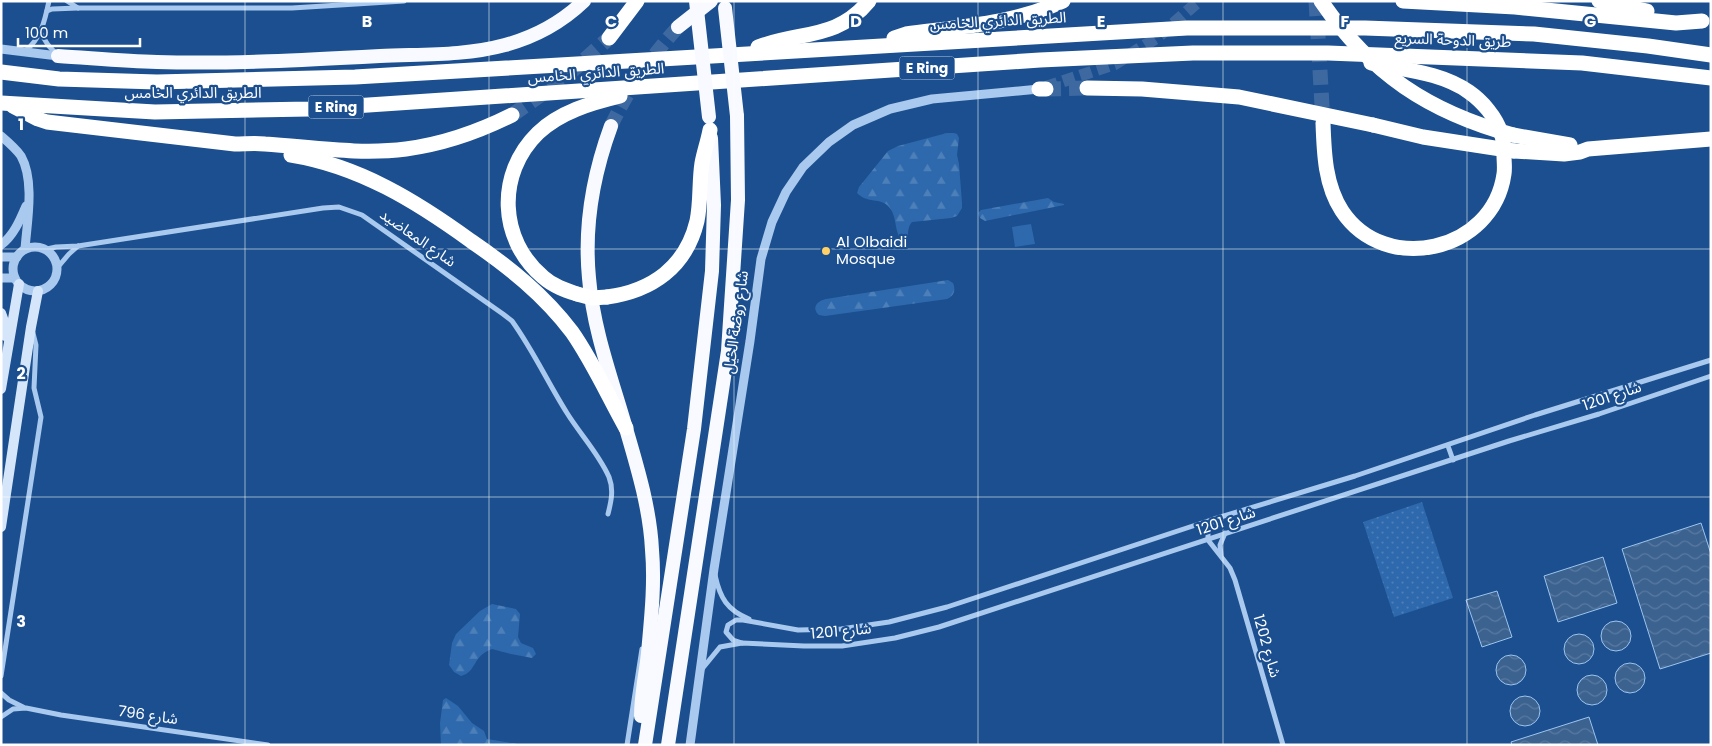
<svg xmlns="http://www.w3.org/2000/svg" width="1712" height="746" viewBox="0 0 1712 746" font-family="Poppins,'Noto Sans Arabic',sans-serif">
  <defs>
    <pattern id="grass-dots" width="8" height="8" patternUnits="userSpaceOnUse" patternTransform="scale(1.25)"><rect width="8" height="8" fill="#2e69ad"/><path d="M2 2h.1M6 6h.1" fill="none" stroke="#4d80b9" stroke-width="1.8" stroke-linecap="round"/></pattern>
    <pattern id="forest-firs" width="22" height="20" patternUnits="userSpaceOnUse" patternTransform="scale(1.25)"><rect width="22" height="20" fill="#2e69ad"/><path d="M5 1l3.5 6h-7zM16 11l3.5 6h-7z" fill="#4d80b9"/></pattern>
    <pattern id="water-waves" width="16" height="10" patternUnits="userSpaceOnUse" patternTransform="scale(1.25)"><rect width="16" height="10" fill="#3c6290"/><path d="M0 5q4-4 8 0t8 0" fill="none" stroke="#597aa1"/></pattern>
  </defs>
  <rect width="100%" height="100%" fill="#1b4f8f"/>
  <polygon fill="url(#grass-dots)" points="1422,502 1453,598 1394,617 1363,522"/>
  <g fill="url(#forest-firs)">
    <path d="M 947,133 L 954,133 L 957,134 L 959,138 L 957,155 L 959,164 L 962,203 L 962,208 L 957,216 L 951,218 L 912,222 C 907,227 908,236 908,243 L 904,244 C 893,232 898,217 889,207 C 881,197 867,204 857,193 L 859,187 L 888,151 L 898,146 Z"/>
    <polygon points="1048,198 1054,202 1064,204 1064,205 985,221 980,218 978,213 981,210"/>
    <path d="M 948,280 L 953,283 C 956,290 954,296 947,299 L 825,316 L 819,315 C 811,308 817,301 826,299 Z"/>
    <path d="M 492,604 L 516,609 L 520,614 L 518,637 L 521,643 L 533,648 L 536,654 L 532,658 L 511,654 L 492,649 C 472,656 477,672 461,676 L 454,672 L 449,665 L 452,643 L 456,634 L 480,611 Z"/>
    <polygon points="446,698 458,706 472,723 484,731 487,739 524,745 441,745 440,723 443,700"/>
  </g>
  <polygon fill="#2e69ad" points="1031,224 1035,244 1015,247 1012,227"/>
  <g fill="url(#water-waves)" stroke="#9cc4f0">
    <polygon points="1701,523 1711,554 1711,653 1660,669 1622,549"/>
    <polygon points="1603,557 1617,603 1558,622 1544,576"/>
    <polygon points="1497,591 1512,637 1482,647 1466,600"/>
    <circle cx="1616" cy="636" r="15"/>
    <circle cx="1579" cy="649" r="15"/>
    <circle cx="1511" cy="670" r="15"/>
    <circle cx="1630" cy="678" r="15"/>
    <circle cx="1592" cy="690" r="15"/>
    <circle cx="1525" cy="711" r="15"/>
    <polygon points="1589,717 1598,745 1512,745 1511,742"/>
  </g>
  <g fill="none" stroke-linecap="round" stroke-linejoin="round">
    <polyline stroke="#3d69a0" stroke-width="12" stroke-dasharray="12 6" stroke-linecap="butt" points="1046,87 1115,64 1158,37 1199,1"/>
    <path stroke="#3d69a0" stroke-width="14" stroke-dasharray="14 7" stroke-linecap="butt" d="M 611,126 C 629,88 650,58 678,27"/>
    <g stroke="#3d69a0" stroke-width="15" stroke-dasharray="15 8" stroke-linecap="butt">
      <polyline points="1316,1 1323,123"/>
      <polyline points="1046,89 1087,88"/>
      <polyline points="512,115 562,80 609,38"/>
    </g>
    <g stroke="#a9c9ee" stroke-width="5">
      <polyline points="67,1 78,8"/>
      <polyline points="47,11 52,9 78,8 292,8 404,1"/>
      <polyline points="40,32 48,45 58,56"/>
      <path d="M 25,51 C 41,39 45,20 49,1"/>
      <path d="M 47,249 L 56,247 L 78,246 L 323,208 L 339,207 L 362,215 L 503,314 L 512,321 C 533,350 548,383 567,413 C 580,434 599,454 609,477 C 614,490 611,502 608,514"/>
      <polyline points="58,267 69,254 78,246"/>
      <polyline points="1448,446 1453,460"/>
      <polyline points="1214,519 1208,533 1208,540 1230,568 1235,580 1283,745"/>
      <polyline points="1221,555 1220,545 1225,533"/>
      <path d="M 715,575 C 720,598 727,610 749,619"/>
      <polyline points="742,643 733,640 726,632 728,625 736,620 743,620 798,630 841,629 889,622 947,607 1214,519 1355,476 1535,415 1711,360"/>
      <polyline points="702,669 720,647 742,643 804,646 842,646 895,638 939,627 1509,441 1599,414 1711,376"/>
      <polyline points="1,676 41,417 34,388 36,345 33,333"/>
      <polyline points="1,693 9,700 23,707"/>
      <polyline points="1,717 13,709 26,708 61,715 268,745"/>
      <polyline points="627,745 642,649"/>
    </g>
    <g stroke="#a9c9ee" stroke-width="9">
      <polyline points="1,49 58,56"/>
      <path d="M 1,136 C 8,142 16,149 21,156 C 35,181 27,222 25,249"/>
      <path d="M 1,245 C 14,235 20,220 26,206"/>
      <circle cx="35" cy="269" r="22"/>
      <polyline points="1,257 17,257"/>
      <polyline points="1,278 15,278"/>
      <polyline points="690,745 714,569 750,341 761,259 772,222 786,192 803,167 829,142 853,125 890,109 932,99 1039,89"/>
    </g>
    <g stroke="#d6e6fa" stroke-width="10">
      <polyline points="1,313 6,327 5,336"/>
      <polyline points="1,389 19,284"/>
      <polyline points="1,527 31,327 38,291"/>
    </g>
    <g stroke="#f8faff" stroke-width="14">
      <polyline points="678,27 711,1"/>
      <path d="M 58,56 C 91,58 124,61 157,62 C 231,64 306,60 380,56 C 421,54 465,56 505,45 C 535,37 561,23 584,1"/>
      <path d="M 611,126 C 593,175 584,226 589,278 C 593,328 611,377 625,425 C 637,466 650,508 652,550 C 655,584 651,619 648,653 C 646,673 641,695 641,716"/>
      <polyline points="645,745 694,429 712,271 714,205 711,138"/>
      <polyline points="668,745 728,351 738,200 737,116"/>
    </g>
    <g stroke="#fff" stroke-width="15">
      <polyline points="1403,1 1515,7 1676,23 1702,21"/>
      <polyline points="1599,1 1647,11"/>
      <polyline points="609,38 637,1"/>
      <path d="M 894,38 L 906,34 C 958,27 1014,24 1063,1"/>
      <path d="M 758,47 C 800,31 837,40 869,1"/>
      <polyline points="1,72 59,79 157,82 355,77 1187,28 1365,28 1534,34 1648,46 1711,55"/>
      <polyline points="1087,88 1142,89 1239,97 1373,125"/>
      <polyline points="1039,89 1046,89"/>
      <polyline points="1,103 155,112 309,109 1040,60 1193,53 1328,53 1582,63 1711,78"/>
      <path d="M 13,106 L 38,119 L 47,122 L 235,144 C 245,144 255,143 265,144 C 312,147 359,155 406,149 C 444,144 478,132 512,115"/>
      <path d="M 1323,123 C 1324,153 1325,185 1342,211 C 1385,276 1493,252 1504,174 C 1505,168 1504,162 1504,155 C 1504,148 1504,140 1501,133 C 1496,117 1482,101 1469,92 C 1441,72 1403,70 1371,63"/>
      <polyline points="1513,135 1570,145"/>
      <polyline points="1514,151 1564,154 1580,152 1588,149 1711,139"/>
      <path d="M 291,155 C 359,166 416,201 471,241 C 509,267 544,295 572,332 C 593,362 608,396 626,428"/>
      <path d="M 577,294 C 565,290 553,286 543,277 C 499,240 496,174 538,133 C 560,112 591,103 620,96"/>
      <path d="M 607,297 C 652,291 686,267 697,221 C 701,202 699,182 702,163 C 704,152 708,141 710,130"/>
    </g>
    <g stroke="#f8faff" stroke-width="14">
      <polyline points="696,1 709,117"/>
      <polyline points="725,8 737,116"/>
    </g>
    <g stroke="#fff" stroke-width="15">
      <path d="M 1321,1 C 1371,74 1429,112 1513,135"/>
      <polyline points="1373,125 1423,137 1514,151"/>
      <polyline points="577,294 592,298 607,297"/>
    </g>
  </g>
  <path fill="none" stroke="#fff" stroke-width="1" stroke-opacity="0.55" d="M 245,1 L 245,745M 489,1 L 489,745M 734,1 L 734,745M 978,1 L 978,745M 1223,1 L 1223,745M 1467,1 L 1467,745M 1,249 L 1711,249M 1,497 L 1711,497"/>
  <circle fill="#ffd166" stroke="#1b4f8f" stroke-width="2" cx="826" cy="251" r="5"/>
  <g text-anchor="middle" stroke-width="4.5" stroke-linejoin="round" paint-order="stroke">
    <g fill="#1b4f8f" stroke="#bbcadd" stroke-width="1">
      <rect x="899.5" y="56.5" width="55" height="23" rx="4"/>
      <rect x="308.5" y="95.5" width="55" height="23" rx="4"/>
    </g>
    <g font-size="14" font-weight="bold" fill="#fff">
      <text x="927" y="73">E Ring</text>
      <text x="336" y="112">E Ring</text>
    </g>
    <g font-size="15" fill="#fff" stroke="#1b4f8f">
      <text transform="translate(998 21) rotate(-3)" y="5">الطريق الدائري الخامس</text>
      <text transform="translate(1453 40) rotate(2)" y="5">طريق الدوحة السريع</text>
      <text transform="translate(596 73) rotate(-4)" y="5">الطريق الدائري الخامس</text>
      <text x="193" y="98">الطريق الدائري الخامس</text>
      <text transform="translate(418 238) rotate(35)" y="5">شارع المعاضيد</text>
      <text transform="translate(736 322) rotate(-82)" y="5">شارع روضة الخيل</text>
      <text transform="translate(1612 396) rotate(-19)" y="5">شارع 1201</text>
      <text transform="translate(1226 521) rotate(-18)" y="5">شارع 1201</text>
      <text transform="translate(841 631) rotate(-5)" y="5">شارع 1201</text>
      <text transform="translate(1267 646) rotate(74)" y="5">شارع 1202</text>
      <text transform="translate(148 715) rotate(8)" y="5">شارع 796</text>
    </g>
    <g font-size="15" fill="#fff" stroke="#1b4f8f" text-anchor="start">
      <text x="836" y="247">Al Olbaidi<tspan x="836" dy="17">Mosque</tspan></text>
    </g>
  </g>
  <g font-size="16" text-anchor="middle" font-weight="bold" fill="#fff" stroke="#1b4f8f" stroke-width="4.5" stroke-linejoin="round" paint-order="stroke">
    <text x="367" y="27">B</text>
    <text x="611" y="27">C</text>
    <text x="856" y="27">D</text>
    <text x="1101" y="27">E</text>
    <text x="1345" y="27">F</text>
    <text x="1590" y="27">G</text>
    <text x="21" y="130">1</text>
    <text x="21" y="379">2</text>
    <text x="21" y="627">3</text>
  </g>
  <rect width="1712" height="746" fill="none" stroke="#ffffff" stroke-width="5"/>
  <path d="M18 38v8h122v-8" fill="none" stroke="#ffffff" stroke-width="2.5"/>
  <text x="25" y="38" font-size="15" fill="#ffffff" stroke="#1b4f8f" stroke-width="4" paint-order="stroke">100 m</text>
</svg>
